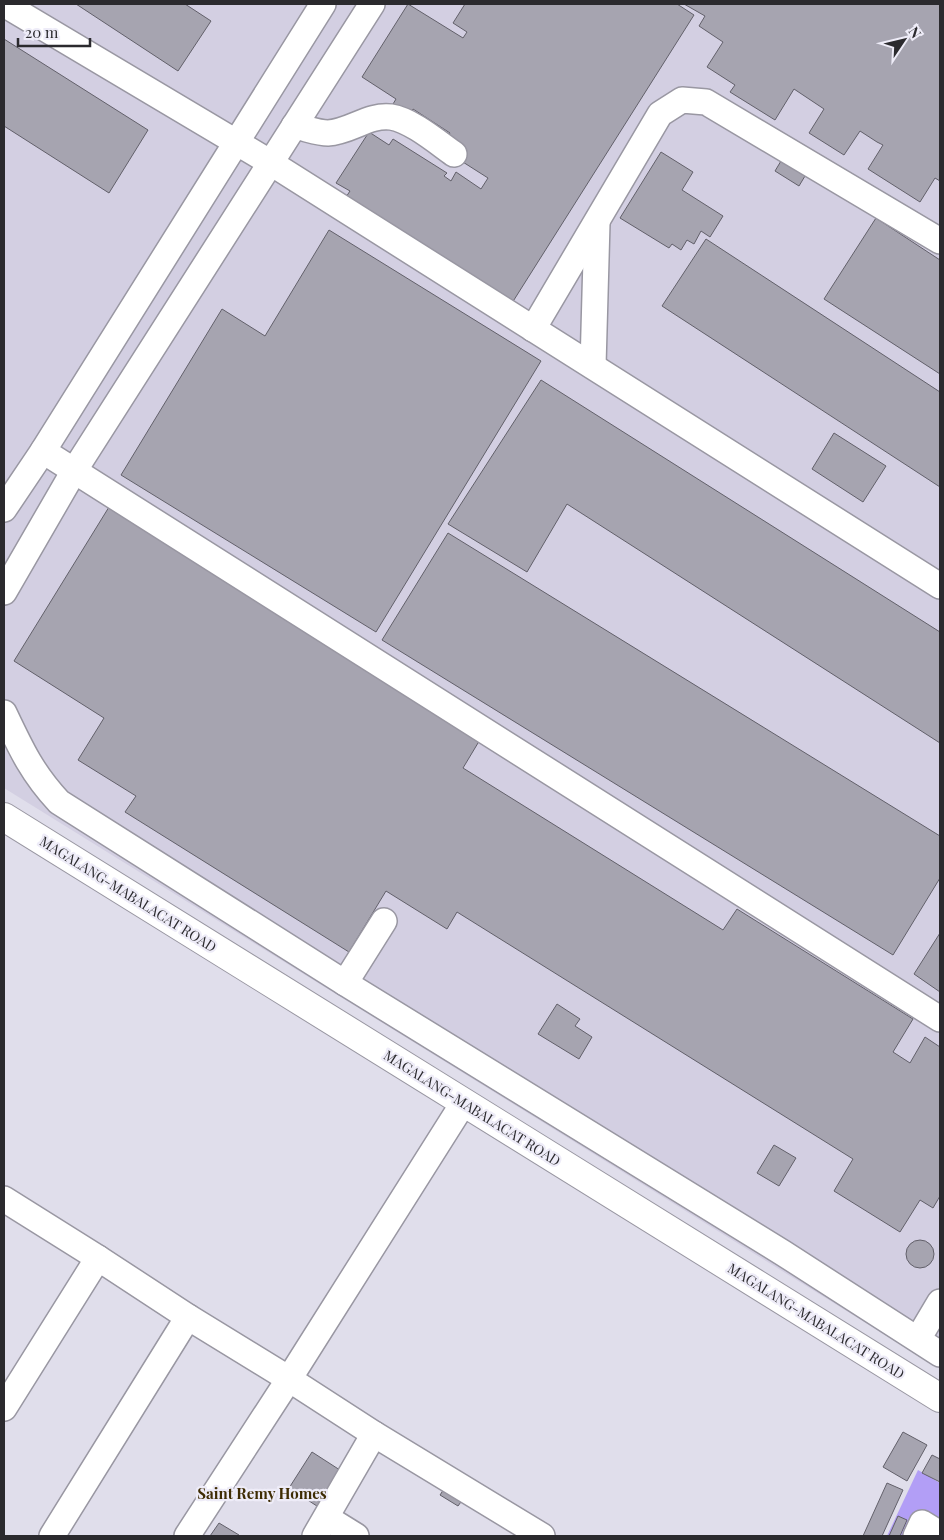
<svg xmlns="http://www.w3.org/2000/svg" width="944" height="1540" viewBox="0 0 944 1540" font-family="'Playfair Display',serif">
  <rect width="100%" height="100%" fill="#e0deeb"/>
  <polygon fill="#d3cfe2" points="4,4 940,4 940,1369 4,788"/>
  <polygon fill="#b29ef6" points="918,1470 940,1483 940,1536 887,1536"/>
  <g fill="#a6a4b0" stroke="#62606a">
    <polygon points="76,4 185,4 211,21 178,71"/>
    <polygon points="408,4 463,38 467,32 453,23 465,4 677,4 694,15 512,303 346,197 350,191 336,183 369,132 389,145 393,139 447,173 444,176 451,181 456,172 481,189 488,178 455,157 444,142 450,133 413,109 410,114 393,104 396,99 362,77"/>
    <polygon points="684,4 940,4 940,181 935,178 920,202 868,169 883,145 877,142 860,131 844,155 809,133 824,109 794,89 775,120 730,92 735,85 707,67 723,42 699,26 705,16"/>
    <polygon points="4,39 148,130 109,193 4,126"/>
    <polygon points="661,152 693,172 682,190 723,216 710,237 701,231 694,244 687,240 681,250 672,244 669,248 620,218"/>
    <polygon points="781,161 805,176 799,186 775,171"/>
    <polygon points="876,218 940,260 940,374 824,299"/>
    <polygon points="329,230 541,361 376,632 121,475 222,309 265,336"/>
    <polygon points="706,239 940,392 940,487 662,306"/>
    <polygon points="541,380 940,632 940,743 567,504 527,572 448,524"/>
    <polygon points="834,433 886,466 863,502 812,469"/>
    <polygon points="109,507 481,738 463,768 723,930 737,909 913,1019 893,1052 910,1063 925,1037 940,1047 940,1196 933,1208 920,1200 900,1232 834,1191 853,1159 457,912 447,929 386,891 349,952 125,812 136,796 78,760 104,718 14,661"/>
    <polygon points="448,533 940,836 940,878 893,955 382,640"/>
    <polygon points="940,933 940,992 914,974"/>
    <polygon points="557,1004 580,1019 575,1026 592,1037 579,1059 538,1034"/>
    <polygon points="774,1145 796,1158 779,1186 757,1173"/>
    <circle cx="920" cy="1254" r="14"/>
    <polygon points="903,1432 927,1445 907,1481 883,1467"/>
    <polygon points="312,1452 343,1472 320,1508 289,1488"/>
    <polygon points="932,1455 940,1459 940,1482 922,1473"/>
    <polygon points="448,1483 466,1495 458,1506 440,1495"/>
    <polygon points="887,1483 903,1490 882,1536 863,1536"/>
    <polygon points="898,1516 907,1520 900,1536 889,1536"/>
    <polygon points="219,1523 239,1535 240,1536 210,1536"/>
  </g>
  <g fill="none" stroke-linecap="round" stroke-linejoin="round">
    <defs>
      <g id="minor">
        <polyline points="4,4 271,163 940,586"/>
        <path d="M 294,126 C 305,128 318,133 328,133 C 350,132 369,114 391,117 C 411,120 437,142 454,154"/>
        <polyline points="533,329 660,114 682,100 706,102 940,241"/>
        <polyline points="593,366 597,223"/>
        <polyline points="43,451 940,1019"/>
        <polyline points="4,509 43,451 323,4"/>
        <polyline points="4,592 74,471 372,4"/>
        <path d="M 4,713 C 21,749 32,773 59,802 L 345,983 L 783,1253 L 940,1354"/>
        <polyline points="345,983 384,921"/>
        <polyline points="4,1199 98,1258 188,1317 289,1379 374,1434 542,1536"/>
        <polyline points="918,1339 940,1302"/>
        <polyline points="4,1408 98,1258"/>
        <polyline points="327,1518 356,1536"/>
        <polyline points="52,1536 188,1317"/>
        <polyline points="187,1536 289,1379 464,1102"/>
        <polyline points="315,1536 374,1434"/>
        <polyline points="916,1536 922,1523 940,1534"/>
      </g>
      <polyline id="major" points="4,817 940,1398"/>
    </defs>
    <use href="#minor" stroke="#9997a2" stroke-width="28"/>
    <use href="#major" stroke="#9997a2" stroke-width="30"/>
    <use href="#minor" stroke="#fff" stroke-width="25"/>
    <use href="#major" stroke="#fff" stroke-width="28"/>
  </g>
  <g text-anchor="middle" stroke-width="4.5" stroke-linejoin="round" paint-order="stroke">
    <g font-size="14" fill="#2b2a2e" stroke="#eeecf8">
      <text transform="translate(128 894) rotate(32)" y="5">MAGALANG-MABALACAT ROAD</text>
      <text transform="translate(472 1108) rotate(32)" y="5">MAGALANG-MABALACAT ROAD</text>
      <text transform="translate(816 1321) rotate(32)" y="5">MAGALANG-MABALACAT ROAD</text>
    </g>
    <g font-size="15" font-weight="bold" fill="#3e2c03" stroke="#eeecf8">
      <text x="262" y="1499">Saint Remy Homes</text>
    </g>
  </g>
  <rect width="944" height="1540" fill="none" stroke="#2b2a2e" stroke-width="10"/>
  <g transform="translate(904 40) rotate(55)" stroke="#eeecf8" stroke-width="4" paint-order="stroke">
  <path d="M0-4L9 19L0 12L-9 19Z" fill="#2b2a2e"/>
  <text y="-8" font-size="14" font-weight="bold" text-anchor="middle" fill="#2b2a2e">N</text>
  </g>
  <path d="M18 38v8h72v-8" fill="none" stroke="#2b2a2e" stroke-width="2.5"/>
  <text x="25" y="38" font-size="15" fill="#2b2a2e" stroke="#eeecf8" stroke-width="4" paint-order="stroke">20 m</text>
</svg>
